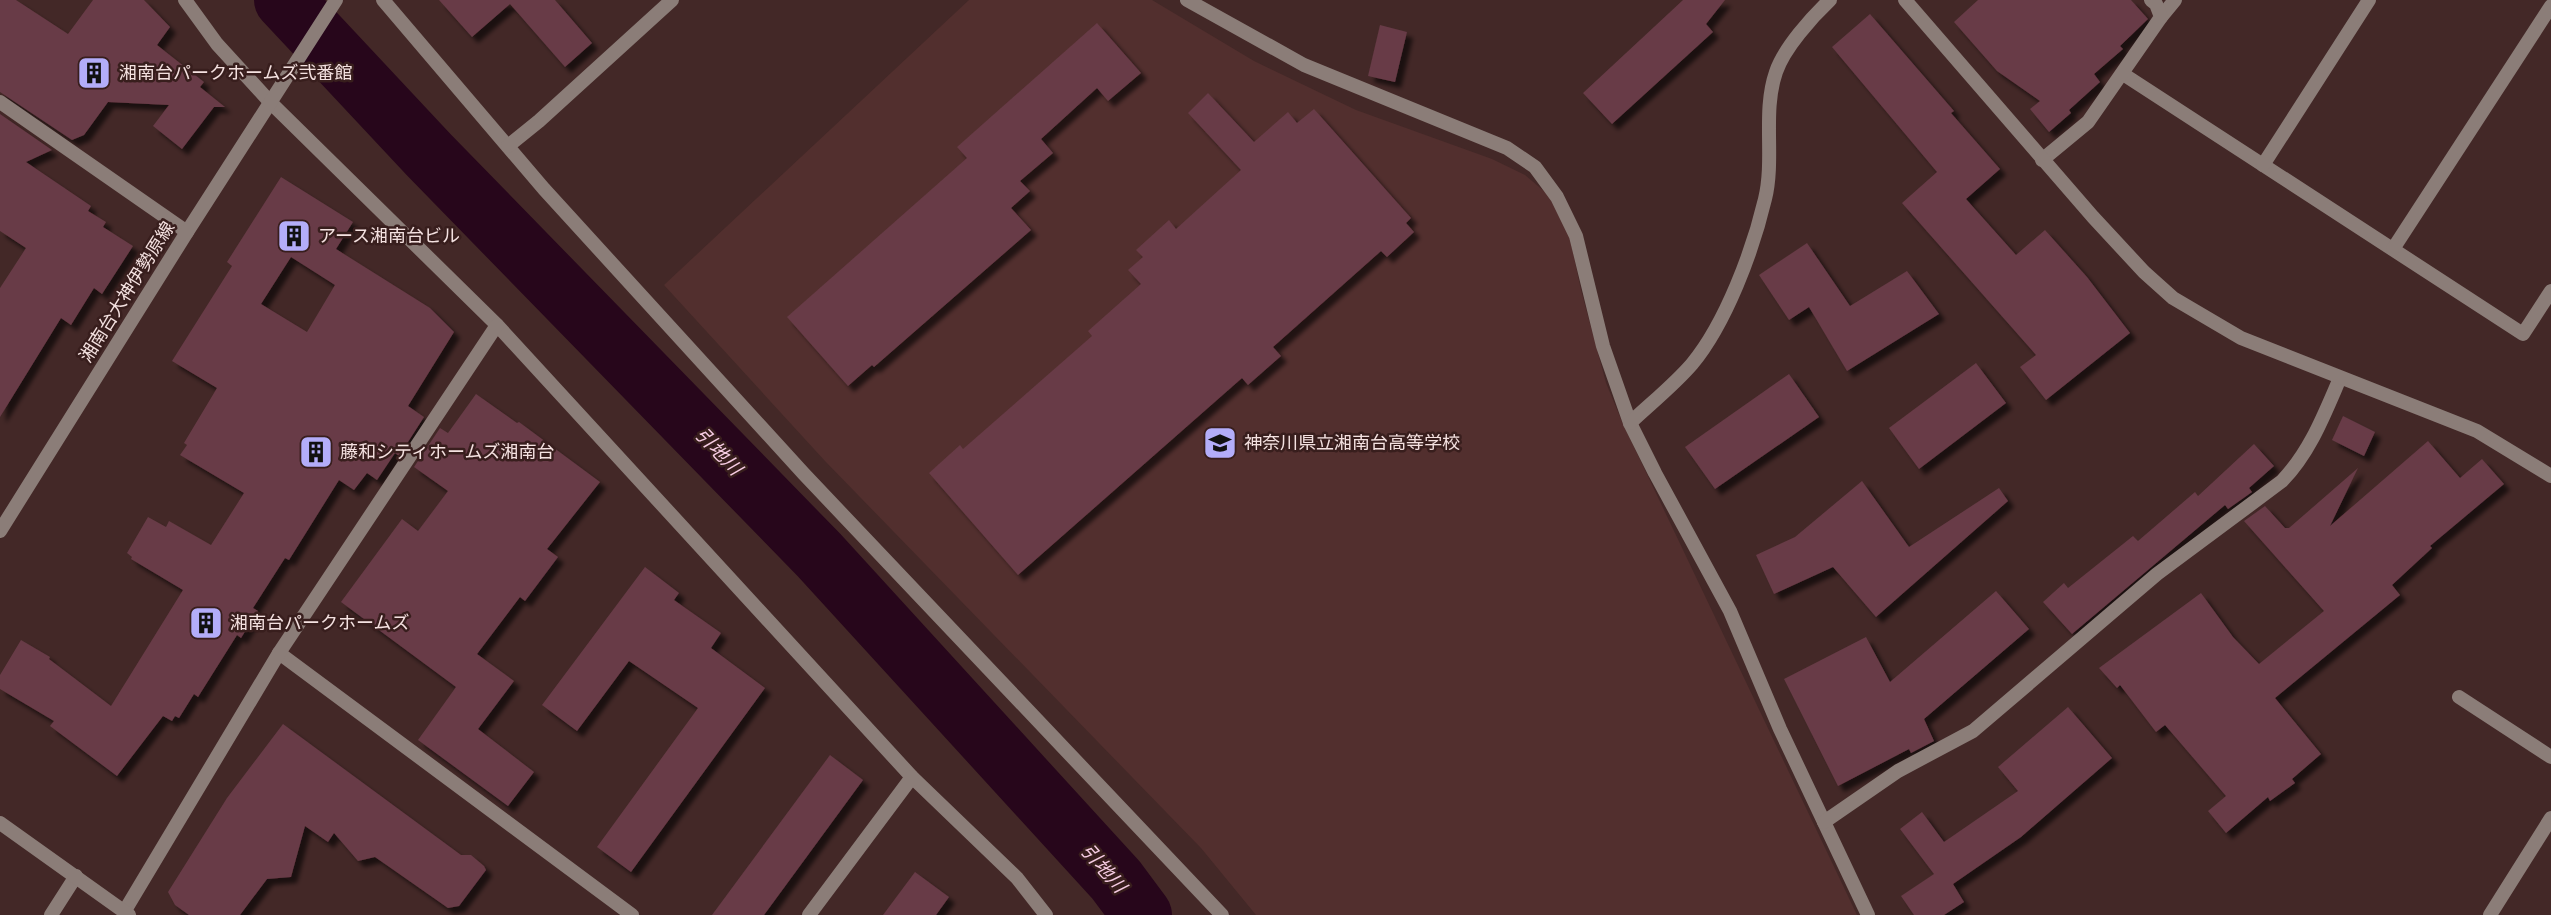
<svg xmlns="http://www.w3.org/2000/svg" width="2551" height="915" viewBox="0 0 2551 915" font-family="Montserrat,'Noto Sans JP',sans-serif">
  <defs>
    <filter id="shadow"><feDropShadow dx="6" dy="6" stdDeviation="2" flood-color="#0009"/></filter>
  </defs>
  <rect width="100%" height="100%" fill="#432827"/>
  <polygon fill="#522f2e" points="969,0 1152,0 1254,61 1356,110 1492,159 1525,175 1552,198 1569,234 1581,290 1606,383 1623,424 1857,915 1256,915 1201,848 825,461 664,285"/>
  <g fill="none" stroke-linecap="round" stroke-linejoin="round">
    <polyline stroke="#27061b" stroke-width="60" points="284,0 429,155 819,555 1116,880 1142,915"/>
  </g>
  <g fill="#673b46" fill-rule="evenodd" filter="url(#shadow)">
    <polygon points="0,0 16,0 68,34 93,0 144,0 170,27 157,45 204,82 200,87 225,107 214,107 182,149 153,126 169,105 108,102 84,135 72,140 0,92"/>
    <polygon points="439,0 555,0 592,43 565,67 510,4 472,37"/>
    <polygon points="1683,0 1725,0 1706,24 1713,32 1612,124 1583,93"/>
    <polygon points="1978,0 2131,0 2148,19 2120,46 2123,49 2094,74 2100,82 2069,110 2071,113 2049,132 2030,109 2040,101 1997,71 1954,22"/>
    <polygon points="1870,14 1954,111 1951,113 2000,169 1966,199 2016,255 2045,230 2087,277 2130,333 2046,400 2020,367 2036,355 1902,203 1937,172 1832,47"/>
    <polygon points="1097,23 1141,73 1108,101 1097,88 1041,139 1053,153 1020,181 1030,191 1011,208 1031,230 874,367 872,365 848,386 787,317 967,158 957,147"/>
    <polygon points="1380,25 1407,32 1395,82 1368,76"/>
    <polygon points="1208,93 1254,142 1288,112 1297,123 1314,109 1411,218 1406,223 1414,232 1387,257 1381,251 1273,347 1281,356 1248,385 1242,378 1018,575 929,473 960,445 963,449 1092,336 1088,331 1141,284 1128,270 1143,257 1136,250 1169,220 1176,229 1241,170 1188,113"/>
    <polygon points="0,114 52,150 26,162 91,206 88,211 106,222 103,227 133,246 102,294 94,288 71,325 61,318 0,417 0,288 26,248 0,231"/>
    <path d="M 281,177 L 353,222 L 336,249 L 430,308 L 454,332 L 408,406 L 424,417 L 399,456 L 395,453 L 377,480 L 367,473 L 354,490 L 339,480 L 289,560 L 285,558 L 253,608 L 258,611 L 241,638 L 237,635 L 198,697 L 194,694 L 179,718 L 175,716 L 172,721 L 163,716 L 117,776 L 50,726 L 54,721 L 0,689 L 0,675 L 21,640 L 50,657 L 49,659 L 111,706 L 183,590 L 131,559 L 132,557 L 127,553 L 148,517 L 166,527 L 169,521 L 211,545 L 244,493 L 180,455 L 187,445 L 184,443 L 217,388 L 172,361 L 232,266 L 227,262 ZM 291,257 L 335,285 L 307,332 L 261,304 Z"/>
    <polygon points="1807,243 1850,306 1907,271 1939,314 1847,371 1809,307 1789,320 1759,275"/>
    <polygon points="1976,363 2006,403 1919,469 1889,428"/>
    <polygon points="1789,374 1819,417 1715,489 1685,447"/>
    <polygon points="476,394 517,423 519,422 600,482 547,549 558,557 525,601 520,597 477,654 514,681 478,729 534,772 508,806 418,740 456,687 341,602 402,519 418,531 448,491 414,467 440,428 448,433"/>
    <polygon points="2343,416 2375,432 2364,456 2332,440"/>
    <polygon points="2428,441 2460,478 2482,459 2504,484 2430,546 2432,548 2392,585 2400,595 2275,698 2321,754 2292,779 2295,783 2270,801 2268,797 2226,833 2208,811 2226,796 2165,725 2156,732 2120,685 2117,688 2099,668 2201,593 2233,637 2259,664 2324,611 2244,521 2265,506 2285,528 2289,528 2358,468 2330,526"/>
    <polygon points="2254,444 2274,466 2249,488 2252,492 2228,509 2225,505 2072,634 2043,602 2064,583 2068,588 2133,536 2138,541 2195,492 2198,496"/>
    <polygon points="1862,481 1909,547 1999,488 2008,501 1876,617 1833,567 1774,594 1756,555 1795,537"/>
    <polygon points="645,567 679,593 674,600 721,633 711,648 765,688 631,872 597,847 698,708 629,661 577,731 542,705"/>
    <polygon points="1996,591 2029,629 1924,719 1934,741 1911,753 1909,749 1838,786 1784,679 1866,637 1890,682"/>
    <polygon points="2068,707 2112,758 2021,837 1953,884 1964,902 1944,915 1914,915 1901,896 1934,874 1900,829 1922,812 1944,842 2018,791 1998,767"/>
    <polygon points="283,724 461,855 471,855 484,866 486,870 459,906 448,908 375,857 358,861 334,833 328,842 305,826 291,877 267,879 240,915 189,915 175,905 168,892 227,798"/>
    <polygon points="830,755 863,780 764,915 712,915"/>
    <polygon points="915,872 949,897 936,915 883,915"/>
  </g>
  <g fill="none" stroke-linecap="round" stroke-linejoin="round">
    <g stroke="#8b7d78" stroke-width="14">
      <polyline points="185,0 217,44 270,102 497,325 912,777 1017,878 1046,915"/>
      <polyline points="383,0 544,189 804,474 1222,915"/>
      <polyline points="1187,0 1304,65 1507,148 1535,167 1557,197 1576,236 1603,346 1630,423 1655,473 1730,611 1780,729 1868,915"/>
      <polyline points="2161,17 2175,0"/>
      <polyline points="2123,74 2523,334 2551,291"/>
      <polyline points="0,102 187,232"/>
      <polyline points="508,146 539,121 672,0"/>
      <polyline points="2042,160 2088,122 2161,17 2156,4 2151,0"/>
      <polyline points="2263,165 2369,0"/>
      <polyline points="2393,249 2551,6"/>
      <path d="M 1630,423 C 1650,404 1674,385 1692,364 C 1726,323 1753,250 1765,199 C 1775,158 1762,112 1776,72 C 1784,48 1812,17 1830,0"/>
      <polyline points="279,653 632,915"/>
      <polyline points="2459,697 2551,757"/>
      <path d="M 1824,822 L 1898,771 L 1973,731 L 2157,574 L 2282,481 C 2310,452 2324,415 2340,378"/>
      <polyline points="124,912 279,653 497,325"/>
      <polyline points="51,915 76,876"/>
      <polyline points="809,915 912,777"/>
      <polyline points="2490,915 2551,818"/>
    </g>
    <g stroke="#8b7d78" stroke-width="14">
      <polyline points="1905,0 2093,217 2144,272 2173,298 2241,338 2477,431 2551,476"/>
      <polyline points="0,531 187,232 336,0"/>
      <polyline points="0,823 129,915"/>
    </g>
  </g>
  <defs>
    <symbol id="building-square" viewBox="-11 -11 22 22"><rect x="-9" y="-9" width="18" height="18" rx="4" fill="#b3adf9" stroke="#381e1d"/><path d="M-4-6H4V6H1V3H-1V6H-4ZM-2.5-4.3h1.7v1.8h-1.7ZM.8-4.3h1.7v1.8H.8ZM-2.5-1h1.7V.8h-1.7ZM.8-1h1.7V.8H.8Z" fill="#111"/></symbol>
    <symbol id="school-square" viewBox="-11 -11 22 22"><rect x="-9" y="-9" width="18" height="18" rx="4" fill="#b3adf9" stroke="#381e1d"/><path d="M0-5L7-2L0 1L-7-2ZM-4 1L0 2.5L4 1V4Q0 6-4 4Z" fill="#111"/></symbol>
  </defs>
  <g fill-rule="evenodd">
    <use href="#building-square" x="75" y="54" width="38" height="38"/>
    <use href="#building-square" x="275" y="217" width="38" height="38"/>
    <use href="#school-square" x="1201" y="424" width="38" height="38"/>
    <use href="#building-square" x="297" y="433" width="38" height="38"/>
    <use href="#building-square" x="187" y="604" width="38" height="38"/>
  </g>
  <g text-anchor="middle" stroke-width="5" stroke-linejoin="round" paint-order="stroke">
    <g font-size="18" fill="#f4e1e0" stroke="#381e1d" text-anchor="start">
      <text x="119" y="79">湘南台パークホームズ弐番館</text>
      <text x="318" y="242">アース湘南台ビル</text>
      <text x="1244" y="449">神奈川県立湘南台高等学校</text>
      <text x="340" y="458">藤和シティホームズ湘南台</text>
      <text x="230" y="629">湘南台パークホームズ</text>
    </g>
    <g font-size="18" fill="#f4e1e0" stroke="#381e1d">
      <text transform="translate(127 292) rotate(-58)" y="6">湘南台大神伊勢原線</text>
    </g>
    <g font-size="19" font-style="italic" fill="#f7cde4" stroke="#381e1d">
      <text transform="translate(719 451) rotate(46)" y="7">引地川</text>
      <text transform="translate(1104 868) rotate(49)" y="7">引地川</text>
    </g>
  </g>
</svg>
